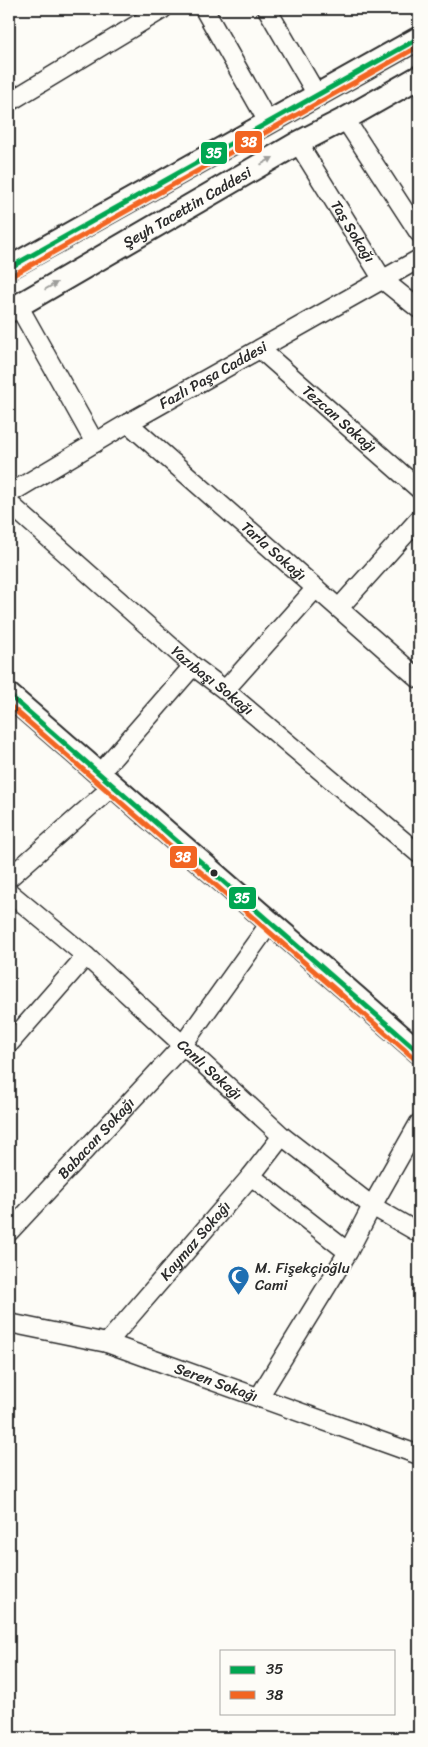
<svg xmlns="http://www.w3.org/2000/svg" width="428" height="1747" viewBox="0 0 428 1747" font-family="Sriracha,sans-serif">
  <rect width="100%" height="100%" fill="#fdfcf7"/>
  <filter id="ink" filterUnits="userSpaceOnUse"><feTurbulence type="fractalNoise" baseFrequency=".02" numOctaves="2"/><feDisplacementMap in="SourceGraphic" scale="10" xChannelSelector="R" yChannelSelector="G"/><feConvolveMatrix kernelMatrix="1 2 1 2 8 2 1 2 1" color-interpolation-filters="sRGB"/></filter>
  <g filter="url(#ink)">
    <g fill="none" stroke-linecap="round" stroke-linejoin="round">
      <defs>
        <g id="minor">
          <polyline points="204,9 268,122"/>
          <polyline points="267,9 317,95"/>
          <polyline points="9,102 163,9"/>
          <polyline points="345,119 419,233"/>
          <path id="s1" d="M 298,143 L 383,280 L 419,309"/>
          <polyline points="18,305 95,443"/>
          <path id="s2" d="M 260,349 L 419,489"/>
          <path id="s3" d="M 128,423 L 419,679"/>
          <path id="s4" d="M 9,494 L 128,423 L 419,259"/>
          <path id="s5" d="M 9,503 L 193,666 L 225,690 L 419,854"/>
          <polyline points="339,608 419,519"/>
          <polyline points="225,690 316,588"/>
          <polyline points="99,774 193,666"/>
          <polyline points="9,878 113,786"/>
          <path id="s6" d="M 9,892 L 86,956 L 282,1136 L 372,1206 L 419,1233"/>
          <polyline points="9,1044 86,956"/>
          <polyline points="251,1176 348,1252"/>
          <path id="s7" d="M 9,1232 L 182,1046 L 270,923"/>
          <path id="s8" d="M 9,1323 L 107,1343 L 419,1455"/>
          <path id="s9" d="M 107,1343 L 251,1176 L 282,1136"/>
          <polyline points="259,1397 348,1252 372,1206 419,1123"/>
        </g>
        <g id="tertiary">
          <polyline points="9,268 419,38"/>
          <path id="s10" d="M 9,311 L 298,143 L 345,119 L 419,77"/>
          <polyline points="9,695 419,1052"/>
        </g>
      </defs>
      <use href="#minor" stroke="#2b2b2b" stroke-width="21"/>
      <use href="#tertiary" stroke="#2b2b2b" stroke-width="26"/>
      <use href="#minor" stroke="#fdfcf7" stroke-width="18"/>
      <use href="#tertiary" stroke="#fdfcf7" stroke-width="22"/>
      <defs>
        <g id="bus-1">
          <polyline points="9,268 419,38"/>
          <polyline points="9,695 419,1052"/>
        </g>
        <g id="bus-2">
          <polyline points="13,275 419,46"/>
          <polyline points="9,705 414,1058"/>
        </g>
      </defs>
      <use href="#bus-1" stroke="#fdfcf7" stroke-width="9"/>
      <use href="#bus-2" stroke="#fdfcf7" stroke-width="9"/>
      <use href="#bus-1" stroke="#00a651" stroke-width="5"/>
      <use href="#bus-2" stroke="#f26522" stroke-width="5"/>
    </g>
    <defs><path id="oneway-solid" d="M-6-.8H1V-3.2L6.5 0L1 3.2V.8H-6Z" transform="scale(1.25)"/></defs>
    <g fill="#9e9e9b">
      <use href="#oneway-solid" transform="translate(267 161) rotate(-30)"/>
      <use href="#oneway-solid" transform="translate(51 286) rotate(-30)"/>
    </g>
  </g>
  <defs>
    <symbol id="mosque-pin" viewBox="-11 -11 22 30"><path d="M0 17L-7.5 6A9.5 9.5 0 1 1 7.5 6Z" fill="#1f6fb2" stroke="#fdfcf7"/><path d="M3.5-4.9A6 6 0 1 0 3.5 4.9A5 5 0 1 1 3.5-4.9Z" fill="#fff"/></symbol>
  </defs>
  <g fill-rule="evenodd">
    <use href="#mosque-pin" x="226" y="1264" width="25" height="34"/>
  </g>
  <circle fill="#2b2b2b" stroke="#fdfcf7" stroke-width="2" cx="214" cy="873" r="4.5"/>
  <g text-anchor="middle" stroke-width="4" stroke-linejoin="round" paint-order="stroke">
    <g font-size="15" fill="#2b2b2b" stroke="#fdfcf7">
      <text dy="5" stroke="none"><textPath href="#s10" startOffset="206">Şeyh Tacettin Caddesi</textPath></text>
      <text dy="5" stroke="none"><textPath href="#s1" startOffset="104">Taş Sokağı</textPath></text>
      <text dy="5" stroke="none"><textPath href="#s4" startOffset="236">Fazlı Paşa Caddesi</textPath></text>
      <text dy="5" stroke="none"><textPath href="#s2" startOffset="106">Tezcan Sokağı</textPath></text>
      <text dy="5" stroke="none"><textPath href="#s3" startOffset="194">Tarla Sokağı</textPath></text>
      <text dy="5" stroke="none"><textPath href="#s5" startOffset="270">Yazıbaşı Sokağı</textPath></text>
      <text dy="5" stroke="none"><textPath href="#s6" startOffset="268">Canlı Sokağı</textPath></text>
      <text dy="5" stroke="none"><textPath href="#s7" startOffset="128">Babacan Sokağı</textPath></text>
      <text dy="5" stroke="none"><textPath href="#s9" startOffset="135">Kaymaz Sokağı</textPath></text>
      <text dy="5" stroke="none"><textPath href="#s8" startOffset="216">Seren Sokağı</textPath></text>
    </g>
    <g font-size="15" fill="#2b2b2b" stroke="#fdfcf7" text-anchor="start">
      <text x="255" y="1273">M. Fişekçioğlu<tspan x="255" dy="17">Cami</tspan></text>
    </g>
  </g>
  <g stroke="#fdfcf7" stroke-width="2">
    <rect x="234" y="130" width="29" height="24" rx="5" fill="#f26522"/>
    <rect x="200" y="141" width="28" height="24" rx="5" fill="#00a651"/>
    <rect x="169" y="845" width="29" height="24" rx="5" fill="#f26522"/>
    <rect x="228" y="886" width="29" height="24" rx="5" fill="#00a651"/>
  </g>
  <g font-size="14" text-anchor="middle" font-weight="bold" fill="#fff">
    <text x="249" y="147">38</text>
    <text x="214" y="158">35</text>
    <text x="183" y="862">38</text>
    <text x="242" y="903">35</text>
  </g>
  <rect width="428" height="1747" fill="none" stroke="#fdfcf7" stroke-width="30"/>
  <rect x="15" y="15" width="398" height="1717" fill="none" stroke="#2b2b2b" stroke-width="2" filter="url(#ink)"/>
  <rect x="220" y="1650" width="175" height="65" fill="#fdfcf7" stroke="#a9a8a5"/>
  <rect x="230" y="1666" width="25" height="8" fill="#00a651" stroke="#a9a8a5"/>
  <text x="266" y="1674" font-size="15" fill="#2b2b2b">35</text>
  <rect x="230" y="1691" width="25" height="8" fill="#f26522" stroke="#a9a8a5"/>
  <text x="266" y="1700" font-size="15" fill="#2b2b2b">38</text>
</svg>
